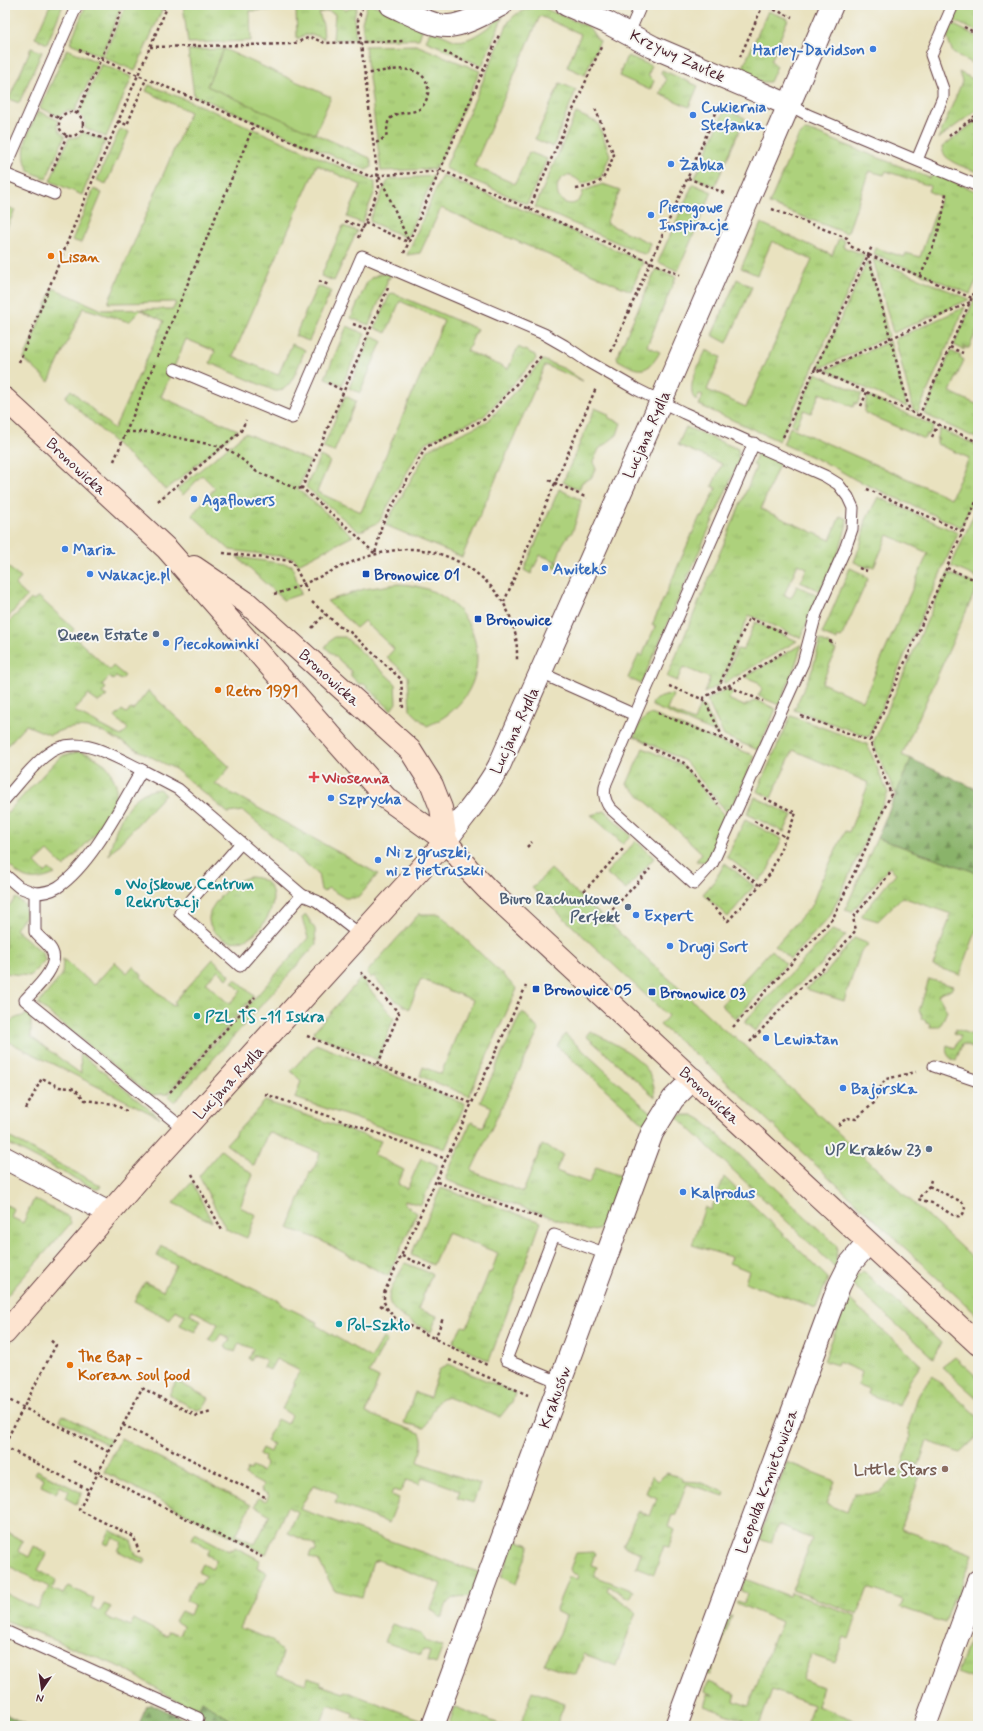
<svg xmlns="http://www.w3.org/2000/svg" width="983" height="1731" viewBox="0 0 983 1731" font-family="Mynerve,sans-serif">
  <defs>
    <pattern id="grass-tufts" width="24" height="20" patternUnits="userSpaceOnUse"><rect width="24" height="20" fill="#add17b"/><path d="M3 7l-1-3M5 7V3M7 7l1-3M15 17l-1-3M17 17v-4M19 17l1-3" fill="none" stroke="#96b36a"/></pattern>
    <pattern id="forest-firs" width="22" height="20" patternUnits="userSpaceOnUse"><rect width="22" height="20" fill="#8ab36b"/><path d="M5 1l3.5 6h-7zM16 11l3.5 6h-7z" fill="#739158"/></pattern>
  </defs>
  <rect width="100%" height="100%" fill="#f6f6f2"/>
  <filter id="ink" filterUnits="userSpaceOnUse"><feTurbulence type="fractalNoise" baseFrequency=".025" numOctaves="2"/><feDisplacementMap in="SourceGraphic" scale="8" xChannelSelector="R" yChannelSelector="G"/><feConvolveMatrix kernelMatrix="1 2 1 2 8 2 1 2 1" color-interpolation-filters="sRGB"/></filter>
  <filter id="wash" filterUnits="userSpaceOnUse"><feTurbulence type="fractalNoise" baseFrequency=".012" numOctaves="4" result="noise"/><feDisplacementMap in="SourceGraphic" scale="16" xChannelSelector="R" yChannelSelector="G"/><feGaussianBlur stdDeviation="0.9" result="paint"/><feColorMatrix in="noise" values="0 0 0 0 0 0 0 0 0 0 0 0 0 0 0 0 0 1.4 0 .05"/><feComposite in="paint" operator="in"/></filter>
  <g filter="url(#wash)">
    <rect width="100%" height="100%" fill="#e9e2bf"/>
    <g fill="url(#grass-tufts)" stroke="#7c7853">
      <polygon points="50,5 63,5 47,44 35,38"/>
      <polygon points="86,5 122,5 101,56 70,43"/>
      <polygon points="138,5 151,5 162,10 135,71 103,57 125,7 132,8"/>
      <path d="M 183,5 L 334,5 L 346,10 L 357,6 L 354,18 L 356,39 L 333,40 L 335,14 L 328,11 L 319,13 L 323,25 L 324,39 C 312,34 310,32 297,39 L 296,9 L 250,11 L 251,41 L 188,43 Z"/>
      <polygon points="367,5 374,5 423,27 419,39 364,39 362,22"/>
      <polygon points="960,5 978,5 978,32 954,21"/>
      <path d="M 535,7 L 543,8 L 587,26 C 593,30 594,38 600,41 L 585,75 L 567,67 L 581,34 L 540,16 L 474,166 L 515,184 L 529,152 L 547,159 L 527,204 L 445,168 L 508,23 C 513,14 525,9 535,7 Z"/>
      <polygon points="768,11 788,19 771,61 777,66 770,82 762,82 741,72"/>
      <path d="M 503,16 L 482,66 L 426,41 L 430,32 C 439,32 446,37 454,40 C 468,45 491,25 503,16 Z"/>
      <polygon points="952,24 978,37 978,66 953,53 947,37"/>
      <polygon points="416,45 480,71 440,162 434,169 381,171 365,46"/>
      <polygon points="31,48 42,52 19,103 9,99"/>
      <polygon points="67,49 98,62 75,111 66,111 59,116 40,108"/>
      <polygon points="224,49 207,86 370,158 372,167 366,170 208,101 194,96 188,50"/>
      <polygon points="628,56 652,66 648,75 654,81 650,90 619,76 626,58"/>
      <polygon points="101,64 132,77 106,137 85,128 85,121 79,113"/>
      <polygon points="662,70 698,86 689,107 660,94 666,80 661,73"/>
      <polygon points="959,72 975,80 978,75 978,109 938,139 962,82"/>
      <polygon points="560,83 576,90 553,147 535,139"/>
      <path d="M 149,85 L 206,108 L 375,182 L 375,191 L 362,223 L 347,217 L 361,185 L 317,165 L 233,356 L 278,375 L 292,344 L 305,350 C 299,362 292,393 275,391 L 210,363 L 215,351 L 186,339 L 161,397 L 238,430 L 166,490 L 65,397 L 71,390 L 114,429 L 164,321 L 141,310 L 129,322 L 83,308 L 49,382 L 24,359 L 53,288 L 102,310 L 173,309 L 176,302 L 108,303 L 190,112 L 146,91 Z"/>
      <polygon points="725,109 745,118 715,186 695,178"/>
      <path d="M 38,111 L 58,120 C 56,127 59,132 65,136 L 46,179 L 29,171 C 18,150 29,131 38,111 Z"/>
      <path d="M 576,113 L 598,123 L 610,155 L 601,177 L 582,184 C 568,167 552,179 559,198 C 568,208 581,205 583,191 L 603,184 L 620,190 L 606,223 L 650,243 L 646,255 L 535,207 Z"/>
      <path d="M 975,122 L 978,122 L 978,172 C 966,167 943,163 942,147 Z"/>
      <polygon points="120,129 129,132 106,184 97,180"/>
      <polygon points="804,131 813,132 930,178 933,173 978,192 978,277 970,294 874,254 876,248 904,257 906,253 920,257 941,197 928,191 930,186 886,171 884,175 869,171 848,232 846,233 769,204 798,137"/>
      <polygon points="84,132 105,141 82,195 50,181 69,138 77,137"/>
      <polygon points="442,175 643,262 631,291 441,208 420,253 407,255"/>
      <polygon points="434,176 408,236 405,237 371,222 370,219 387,182 391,179"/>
      <polygon points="693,184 712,192 678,271 658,262"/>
      <polygon points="94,189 102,193 81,243 72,240"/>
      <polygon points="5,206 15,210 5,232"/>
      <path d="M 761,223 L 832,255 L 839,238 L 845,241 L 843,247 L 865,255 L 779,441 L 699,405 L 703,395 L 699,394 L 696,401 C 684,388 700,364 706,350 L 721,357 L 707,390 L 746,407 L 812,260 L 772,241 L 757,275 L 741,268 Z"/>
      <polygon points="343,226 357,231 334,281 321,276"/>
      <polygon points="873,259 969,299 968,300 893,333"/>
      <polygon points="868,260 889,336 821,368 818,367"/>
      <path d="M 656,269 L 676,277 L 647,346 L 660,352 C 647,375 639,372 618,360 L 617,356 Z"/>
      <polygon points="379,274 391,274 389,279 387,278 387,283 369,325 351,318 367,282 371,278"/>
      <polygon points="737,279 752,287 727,343 712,335"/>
      <polygon points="317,286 331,291 309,341 295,336"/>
      <polygon points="978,291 978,328 969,348 965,348 964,346 964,350 954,345"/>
      <polygon points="393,293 477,329 467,351 508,369 518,347 535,355 536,359 484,416 425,443 419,451 379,522 359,532 306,487 320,456 330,461 317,492 361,512 444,321 400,301 386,333 375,328 390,294"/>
      <polygon points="965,307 918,412 913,409 895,339"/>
      <polygon points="347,326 365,334 342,385 325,378"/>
      <polygon points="371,336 382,341 360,393 349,388"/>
      <polygon points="890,341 907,407 826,370"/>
      <polygon points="951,351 961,356 959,358 961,358 964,360 950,392 978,405 978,439 924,414"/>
      <polygon points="543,360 565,369 583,381 545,365 462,557 385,525 428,450 434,446 488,421"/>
      <polygon points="816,373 862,394 857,404 855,402 855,404 853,407 820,393 811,413 804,410 796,427 791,424"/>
      <polygon points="345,396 356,401 334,452 323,448"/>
      <polygon points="868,396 934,426 929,435 926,434 927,435 924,439 865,413 865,408 867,407 864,407"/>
      <polygon points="595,408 608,414 609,418 621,423 617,435 599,449 593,462 596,469 591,478 582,482 579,490 563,482"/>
      <polygon points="686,427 738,449 739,461 641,684 628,678 639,654 642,656 655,627 652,625 700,516 703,517 716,488 712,486 722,464 678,445"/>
      <polygon points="790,427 951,498 969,458 937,444 937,440 939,439 936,439 940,429 978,446 978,489 961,527 856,480 832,466 783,444"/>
      <polygon points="245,433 310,461 298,489 353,536 298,564 294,558 230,550 192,515 215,488 202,475 183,495 177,489"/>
      <path d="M 758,452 L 780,462 L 761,509 L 830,540 L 840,516 L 847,519 C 845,544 830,569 820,591 L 800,582 L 807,568 L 798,564 L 784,595 L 791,598 L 797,586 L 818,595 L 801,638 L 749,615 L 719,685 L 704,693 L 710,678 L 683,667 L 677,681 L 667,677 L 755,470 L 756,466 L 753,465 Z"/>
      <path d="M 559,489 L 581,500 C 582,502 574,529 572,532 C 571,535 567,536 566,539 C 561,545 559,555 556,562 L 560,564 L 558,569 L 553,567 L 555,561 L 540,555 L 531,574 L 524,570 Z"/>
      <polygon points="878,497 958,533 869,737 794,710 813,668 820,640 834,647 832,649 836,650 822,683 863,701 928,553 888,535 874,567 869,567 869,565 868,568 854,562 861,543 866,520"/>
      <polygon points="978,505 978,578 951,566"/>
      <polygon points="237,557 292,565 301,594 283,600"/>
      <polygon points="8,567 21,578 15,585 27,596 5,621 5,569"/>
      <polygon points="850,568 865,575 863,577 865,576 868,579 841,638 837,637 837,640 822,634"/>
      <polygon points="948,573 978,585 902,755 911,759 896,795 873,743"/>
      <path d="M 398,584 C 485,586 508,693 427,726 L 410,710 L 408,676 L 387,657 L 394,649 L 364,621 L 356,628 L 327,601 L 364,589 Z"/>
      <path d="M 39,597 L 74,629 L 71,634 L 110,670 L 113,666 L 125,676 L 121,680 L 116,677 L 113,680 L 109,677 L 102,685 L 106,688 L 102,693 L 107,696 L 98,702 L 88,695 L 74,711 L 121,736 L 128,729 L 115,717 L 122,710 L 126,713 L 131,709 L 133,710 L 148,691 L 230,767 L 215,784 L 378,874 L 358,898 L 345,898 L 328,888 L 324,892 L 321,890 L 318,874 L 243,811 L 228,813 L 175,769 L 102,732 C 83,725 68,726 50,735 L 26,725 L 5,748 L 5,626 L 31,599 L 33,601 Z"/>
      <polygon points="755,622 797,641 725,683 723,682 737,649 743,650"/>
      <polygon points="334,637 345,637 395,683 396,703 391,710 364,684 359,684 351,676 351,671 325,647"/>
      <polygon points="802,644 795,666 779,705 758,696 762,689 758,682 745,677"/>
      <polygon points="726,689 734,693 728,699 744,706 756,700 776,709 758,750 724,736 707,700"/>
      <polygon points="671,694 673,695 667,710 694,721 700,705 705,707 718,734 652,706 652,703 656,699"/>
      <polygon points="651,714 755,756 729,815 685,761 634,736 641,721"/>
      <polygon points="791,716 867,744 888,793 830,916 790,959 775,946 814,903 813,902 822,878 823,878 845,831 849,832 869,783 793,750 771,798 757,791"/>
      <polygon points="643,748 684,766 727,819 706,862 696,861 702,853 627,784"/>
      <path d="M 78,752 L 89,754 L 105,764 L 109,769 L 116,784 L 116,796 L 98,831 L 64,867 L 48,851 L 35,863 L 45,873 L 49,869 L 55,874 C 39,881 26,883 13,869 C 10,866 6,863 5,859 C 3,850 5,826 5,815 L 56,761 L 64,755 Z"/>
      <path d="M 159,789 L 165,794 L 109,855 C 115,828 126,792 159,789 Z"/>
      <polygon points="755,797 792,815 784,832 747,814"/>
      <polygon points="605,811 631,836 623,844 591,815"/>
      <polygon points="745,820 782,839 767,872 759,881 727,857"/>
      <polygon points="877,838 978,873 978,926 960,975 933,966 951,914 902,897 878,921 861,916 896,873 889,867 852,912 845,910"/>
      <polygon points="636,841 654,858 626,890 606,873"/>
      <polygon points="725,863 754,886 728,917 703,894 715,880"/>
      <polygon points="551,869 723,1029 732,1037 734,1036 978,1263 978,1316 705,1062 660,1025 668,1016 532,888"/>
      <path d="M 250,877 C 301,880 256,959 222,938 C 203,925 207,912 220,897 C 229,887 236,880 250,877 Z"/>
      <polygon points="16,898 25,905 25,917 15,929 43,953 45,960 30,976 5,973 5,910"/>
      <polygon points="419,914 440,914 517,989 469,1096 420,1076 423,1067 441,1074 463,1019 465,1020 473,1000 421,979 409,1009 395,1000 373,976 371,978 367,972"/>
      <polygon points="306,915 315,929 316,944 175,1102 168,1096 308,938 302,918"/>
      <polygon points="832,930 846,935 820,966 806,977 755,1031 744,1022"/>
      <polygon points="854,938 869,944 861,951 844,1001 806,989 825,974"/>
      <polygon points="771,950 786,964 736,1019 721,1005"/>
      <polygon points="63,959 94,985 115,962 127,973 133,966 142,975 141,977 173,1006 175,1004 174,1002 213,959 230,975 227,979 218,970 206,983 229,1004 241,991 232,982 235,979 254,996 167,1094 150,1095 38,1004 62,975"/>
      <polygon points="362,977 367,982 365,984 394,1018 378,1060 316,1035 313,1032"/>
      <polygon points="929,979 953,986 951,990 942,992 938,995 947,1011 940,1027 930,1027 931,1024 926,1023 925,1020 921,1019 922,1014 919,1011"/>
      <polygon points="523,1012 539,1030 471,1171 523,1192 542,1145 563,1154 556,1171 589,1183 596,1167 627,1178 608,1226 589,1231 446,1180 446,1176 471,1122 483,1127 492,1107 480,1102 520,1015"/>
      <path d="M 31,1013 L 31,1037 L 81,1074 L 80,1053 L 160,1118 L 5,1040 C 5,1018 12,1020 31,1013 Z"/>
      <path d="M 956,1029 L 978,1037 L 978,1050 L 962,1044 L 956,1061 C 948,1058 945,1053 947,1045 L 955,1048 L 961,1036 L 954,1033 Z"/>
      <path d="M 590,1031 C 619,1047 655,1059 655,1097 L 586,1036 Z"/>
      <polygon points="565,1034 652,1114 647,1126 557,1046"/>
      <polygon points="316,1044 465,1104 445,1149 295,1098 301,1081 291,1071"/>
      <polygon points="265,1101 381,1141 374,1155 404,1170 398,1184 407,1189 421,1158 438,1165 421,1205 405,1201 404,1204 417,1213 388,1276 316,1238 288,1228 310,1172 312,1173 320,1153 268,1132 254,1166 226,1144"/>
      <polygon points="682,1115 693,1115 702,1120 837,1246 836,1268 677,1117"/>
      <polygon points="5,1135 101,1186 99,1189 95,1189 5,1142"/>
      <polygon points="221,1150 253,1175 240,1207 256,1215 247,1238 226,1229 199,1176"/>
      <polygon points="724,1177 828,1278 816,1308 745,1282 749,1271 729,1263 731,1257 692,1245 705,1207 711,1210"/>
      <polygon points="192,1182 212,1222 173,1203"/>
      <polygon points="441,1188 541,1222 489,1361 453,1342 462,1326 467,1327 489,1272 491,1273 498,1253 447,1233 433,1265 411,1255"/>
      <polygon points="34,1199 69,1217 71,1223 5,1298 5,1204 14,1209 11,1217 23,1223"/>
      <path d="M 162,1246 L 281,1302 L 280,1304 L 317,1322 L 316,1325 L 371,1358 L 383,1338 L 387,1340 L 369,1373 L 379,1378 L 366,1413 L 420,1433 C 425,1443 420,1452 418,1462 L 480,1484 L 473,1503 L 457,1498 L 460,1490 L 422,1477 L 420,1484 L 406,1480 L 401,1492 L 393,1490 L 391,1495 L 399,1498 L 389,1523 L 335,1503 L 338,1497 L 336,1493 L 313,1485 L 300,1509 L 481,1573 L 472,1597 C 463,1596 450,1595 446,1606 C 444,1610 445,1613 441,1618 L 431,1609 L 441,1584 L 378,1560 L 373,1562 L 362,1597 L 334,1590 L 319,1561 L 309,1557 L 311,1551 L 316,1551 L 316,1545 L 288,1533 L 298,1512 L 287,1507 L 266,1554 L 104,1472 L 121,1438 L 251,1505 L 236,1535 L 255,1544 L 270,1515 L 255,1506 L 258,1498 L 266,1501 L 269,1495 L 261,1490 L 263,1485 L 245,1475 L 248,1469 L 251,1470 L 252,1467 L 262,1472 L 266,1463 L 263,1461 L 265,1457 L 259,1454 L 262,1448 L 270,1452 L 273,1444 L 266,1441 L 277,1419 L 287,1424 L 291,1415 L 282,1409 L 295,1384 L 293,1382 L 300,1371 L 276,1359 L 270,1370 L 263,1367 L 266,1360 L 254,1355 L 251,1361 L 249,1359 L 253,1349 L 239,1343 L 235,1352 L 225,1347 L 230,1339 L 221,1334 L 215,1343 L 209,1339 L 218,1324 L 192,1310 L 190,1315 L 201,1320 L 195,1332 L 180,1325 L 185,1315 L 175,1310 L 170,1320 L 134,1301 L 145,1282 L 163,1291 L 176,1265 L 157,1256 Z"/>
      <path d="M 405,1263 L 432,1274 L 418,1309 L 437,1316 L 431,1332 C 419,1325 388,1314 389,1297 C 390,1289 401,1271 405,1263 Z"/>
      <polygon points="863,1271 941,1343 933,1358 850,1282 855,1276"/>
      <polygon points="848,1298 921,1365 910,1380 899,1406 868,1394 869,1389 858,1385 862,1372 838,1362 837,1365 824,1361"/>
      <polygon points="955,1357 978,1378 978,1399 942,1367"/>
      <path d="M 448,1364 L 515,1393 L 512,1402 L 500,1417 L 446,1397 C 445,1397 441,1398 440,1399 C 438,1400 427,1424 424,1428 L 404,1423 L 415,1392 L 430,1397 L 439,1370 Z"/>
      <polygon points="933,1376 978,1417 978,1436 960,1453 927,1441 919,1465 908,1461 905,1470 920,1476 901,1529 973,1554 957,1599 954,1598 945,1623 900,1607 903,1600 868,1588 858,1614 792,1590 812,1539 778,1525 771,1543 759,1539 787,1462 835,1481 826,1504 847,1512 854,1494 869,1494 881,1491 900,1472 909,1443 910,1437 908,1429 917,1399 921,1390"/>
      <polygon points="176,1381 209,1398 203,1408 197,1410 169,1395"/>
      <polygon points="63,1415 111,1440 108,1445 60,1420"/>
      <polygon points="37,1470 82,1493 76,1504 65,1498 69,1491 60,1486 56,1493 41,1486 44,1478 35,1474"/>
      <polygon points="667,1473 682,1478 682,1481 699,1482 725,1492 724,1496 687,1484 675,1516 672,1515 668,1527 675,1530 669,1547 664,1546 654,1574 636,1567 641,1553 623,1546 638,1511 650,1516 657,1498 646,1493 652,1476 657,1481"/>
      <polygon points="110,1530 131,1541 136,1555 146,1560 144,1564 118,1551 122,1542 113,1538 108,1545 104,1543"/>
      <polygon points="5,1531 23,1541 18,1551 29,1557 34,1546 47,1553 38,1570 56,1580 52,1589 63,1594 68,1586 94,1599 91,1607 100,1611 104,1604 111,1607 105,1616 115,1622 117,1620 130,1626 134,1619 166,1636 169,1631 179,1635 183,1626 175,1621 181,1611 190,1615 194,1605 186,1600 196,1582 201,1584 205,1576 199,1572 203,1564 212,1569 217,1560 207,1555 210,1549 192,1539 195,1533 229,1551 230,1549 233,1550 235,1547 260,1560 257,1567 267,1573 240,1628 272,1640 283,1653 277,1674 306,1684 308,1677 320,1681 320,1685 344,1693 345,1691 427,1722 425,1726 377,1726 352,1717 353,1713 328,1704 320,1726 240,1726 202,1701 197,1713 123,1668 5,1620 5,1593 37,1609 49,1587 5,1564"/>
      <polygon points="515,1540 530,1545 516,1584 501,1577"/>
      <polygon points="592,1552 595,1553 591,1565 597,1567 594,1576 634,1591 630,1598 623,1595 609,1586 607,1590 636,1612 616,1666 584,1654 576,1675 544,1664 560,1633 566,1616 555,1611 569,1577 577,1579 578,1575 572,1573 570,1569 576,1553"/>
      <polygon points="745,1579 789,1596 791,1593 857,1616 849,1639 844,1637 835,1663 811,1655 802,1679 823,1687 817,1706 871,1726 805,1726 813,1705 772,1690 759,1726 741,1726 743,1720 704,1706 708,1694 714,1695 705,1691 708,1682 736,1694 734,1701 749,1706 775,1634 777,1635 782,1622 736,1603 737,1601 744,1603 747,1593 741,1591"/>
      <polygon points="732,1616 710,1675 703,1673 724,1618"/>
      <polygon points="978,1617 978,1678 977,1680 957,1673"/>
      <polygon points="392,1624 421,1634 425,1640 443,1646 436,1664 427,1661 430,1652 423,1650 421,1655 385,1642"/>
      <polygon points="532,1691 565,1703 556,1726 520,1726"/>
      <polygon points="455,1707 505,1726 448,1726"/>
    </g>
    <g fill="url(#forest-firs)" stroke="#6a694b">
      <polygon points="911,759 978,790 978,873 877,838"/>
      <polygon points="202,1701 240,1726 219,1726 197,1713"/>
      <polygon points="152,1704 198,1726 138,1726 147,1706"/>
      <polygon points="5,1714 30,1726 5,1726"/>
    </g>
    <polygon fill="#add17b" stroke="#7c7853" points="224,49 331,97 315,134 207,86"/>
  </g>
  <g filter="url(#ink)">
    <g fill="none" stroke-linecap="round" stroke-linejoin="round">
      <defs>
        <g id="lane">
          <polyline points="629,33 641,5"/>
          <polyline points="789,105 808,115 978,186"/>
          <polyline points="917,160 943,97 943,89 931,55 953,5"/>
          <polyline points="5,169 77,5"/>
          <polyline points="5,174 54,194"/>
          <path d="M 175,369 L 292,418 L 362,256 L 544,334 L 565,346 L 587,361 L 636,389 L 684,413 L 825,476 L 838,484 L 848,497 L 853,508 L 852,529 L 845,549 L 816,614 L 803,663 L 712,864 L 694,884 L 610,808 C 604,800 603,793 606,783 L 635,715 L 541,673"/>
          <polyline points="635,715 754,443"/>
          <path d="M 5,799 C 18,785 30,768 45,756 C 75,730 113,756 142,770"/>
          <polyline points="241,843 180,913 240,966 302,895"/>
          <path d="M 5,875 L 19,887 L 35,893 L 35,932 C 40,939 48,943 52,951 C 60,967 35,989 25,1000 L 184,1129"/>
          <path d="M 35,893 C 43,893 51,891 58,887 C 92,864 121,805 142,770 L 178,789 L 302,895 L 317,901 L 362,936"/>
          <polyline points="934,1066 978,1081"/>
          <polyline points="559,1382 506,1360 554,1235 607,1254"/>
          <polyline points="5,1631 198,1718"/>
        </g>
        <g id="street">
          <path d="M 391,5 C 407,12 432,27 449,26 C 467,24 485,13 501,5"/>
          <polyline points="567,5 606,22 653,47 789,105"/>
          <path d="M 446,841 C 463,816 485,793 499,766 L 661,401 L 832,5"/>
          <polyline points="5,1158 109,1213"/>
          <polyline points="433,1726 652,1133 673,1099 693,1079"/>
          <polyline points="676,1726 839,1286 850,1264 868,1243"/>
          <polyline points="925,1726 978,1581"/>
        </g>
        <g id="secondary">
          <polyline points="5,399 167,549 386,798 446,841 470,871 487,889 978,1344"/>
          <polyline points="194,567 247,603 410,750 432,785 441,808 446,841"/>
          <polyline points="5,1333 144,1173 446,841"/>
        </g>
      </defs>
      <use href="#lane" stroke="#623c41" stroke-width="13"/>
      <use href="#street" stroke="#623c41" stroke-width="24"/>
      <use href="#secondary" stroke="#623c41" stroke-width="24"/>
      <g stroke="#623c41" stroke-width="2.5" stroke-dasharray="3 3" stroke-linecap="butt">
        <polyline points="128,5 132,5"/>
        <polyline points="157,5 166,9"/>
        <polyline points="763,5 792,17"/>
        <polyline points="964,27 978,34"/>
        <polyline points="150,47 293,44 310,37 325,43 405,41"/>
        <polyline points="79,50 211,106 369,176 443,171 680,275"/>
        <polyline points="444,52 484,70"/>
        <polyline points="740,57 763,5"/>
        <path d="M 364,74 C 383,72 424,59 428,88 C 429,95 426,103 421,108 C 412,115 397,110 390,119 C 386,123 388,131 386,136 L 380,141 L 373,144"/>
        <circle cx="71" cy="124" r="12"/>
        <polyline points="50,114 61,119"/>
        <polyline points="77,114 124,5"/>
        <polyline points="971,120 978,120"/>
        <polyline points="118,121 127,125 146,79"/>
        <polyline points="82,130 109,141"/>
        <polyline points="949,136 978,114"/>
        <polyline points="52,171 67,135"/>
        <polyline points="379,177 385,188 409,242"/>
        <polyline points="688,178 724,193"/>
        <path d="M 576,189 C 605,184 603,180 614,155 L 595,108"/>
        <polyline points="529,209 601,47"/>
        <polyline points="772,209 847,238 850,246 868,255 872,246"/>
        <polyline points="345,221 363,228"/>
        <polyline points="365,223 408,242"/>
        <polyline points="358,238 379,188 358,20 363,5"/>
        <polyline points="404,253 499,35"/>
        <polyline points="868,255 910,412"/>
        <polyline points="869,255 972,298"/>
        <path d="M 920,276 C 933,251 943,221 946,193"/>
        <polyline points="319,281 329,285"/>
        <polyline points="388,288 302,488 355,534 375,554 382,524 426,447 485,419 542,355"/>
        <polyline points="353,324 370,330"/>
        <polyline points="950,347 963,353"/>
        <polyline points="611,352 720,104"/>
        <polyline points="157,357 254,125"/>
        <polyline points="19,362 84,201 168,5"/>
        <polyline points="815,369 868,255"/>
        <polyline points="820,371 970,302"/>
        <polyline points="328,383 344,391"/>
        <polyline points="861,406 867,392"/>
        <polyline points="919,416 978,284"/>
        <polyline points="126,432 151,432 222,447 234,453 257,472 297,489 302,488"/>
        <polyline points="783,437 815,369 978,442"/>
        <polyline points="932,437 938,424"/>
        <polyline points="114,461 155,363"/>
        <polyline points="549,480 587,498"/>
        <polyline points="867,489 963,532"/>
        <polyline points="158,501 241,431 246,420"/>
        <polyline points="223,553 292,561 308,592"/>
        <polyline points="859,568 867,571"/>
        <polyline points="947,568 978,581"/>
        <path d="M 274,594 C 309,586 342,562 377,554 C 388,551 399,549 410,549 C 456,550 503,583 514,629 C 517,639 517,649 517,660"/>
        <polyline points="312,602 340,627 350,632 401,679 403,708"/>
        <polyline points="504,602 596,388"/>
        <polyline points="312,628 325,614"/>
        <polyline points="829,641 835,643"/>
        <polyline points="669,686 702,699 718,689 727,686 763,701"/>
        <polyline points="728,686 785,651"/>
        <polyline points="718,688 749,618 789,635"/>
        <polyline points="702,699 705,701 724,740"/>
        <polyline points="658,713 742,747"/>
        <polyline points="801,716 870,741"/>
        <polyline points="644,745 684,763 718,804"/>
        <polyline points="754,821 786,837"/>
        <polyline points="527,847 532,842"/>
        <polyline points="733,865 759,885"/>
        <polyline points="584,891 624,848"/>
        <polyline points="706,900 728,921 770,874 796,813 764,798"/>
        <polyline points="608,914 650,869"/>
        <polyline points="361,972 399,1013 378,1064"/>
        <polyline points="733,1027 833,918 891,794 870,741 978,497"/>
        <polyline points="307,1036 471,1103"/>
        <polyline points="750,1042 807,981 822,970 856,930 853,918 892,871"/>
        <polyline points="170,1092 255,997"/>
        <polyline points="265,1094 377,1133 446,1159"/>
        <polyline points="26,1109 42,1078 59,1087 72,1088 76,1090 85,1100 114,1104 128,1112"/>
        <polyline points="838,1125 847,1118 856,1119 874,1103 882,1084 886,1079 916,1072"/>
        <polyline points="192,1174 223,1232"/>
        <polyline points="437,1182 544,1219"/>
        <path d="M 929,1186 L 962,1202 L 965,1206 C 964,1228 944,1208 936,1205 C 931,1202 924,1201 918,1199 L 929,1186 L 931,1180"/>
        <polyline points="402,1256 434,1270"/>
        <polyline points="380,1305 388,1310 396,1319 487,1365"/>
        <polyline points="388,1310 384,1302 384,1293 526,986"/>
        <polyline points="435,1339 443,1318"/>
        <polyline points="449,1360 528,1395"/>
        <polyline points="5,1398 109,1452 89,1490"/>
        <polyline points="123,1425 265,1497"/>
        <polyline points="5,1443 56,1345 50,1340"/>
        <polyline points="5,1447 89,1490 79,1510 134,1537 139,1552"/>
        <polyline points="109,1452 142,1388 197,1416 211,1412"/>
        <polyline points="73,1461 262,1557"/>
      </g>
      <use href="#lane" stroke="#fff" stroke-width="11"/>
      <use href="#street" stroke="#fff" stroke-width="22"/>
      <use href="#secondary" stroke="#fde4d0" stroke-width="22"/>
    </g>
  </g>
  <g fill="#3f7fe0" stroke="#f6f6f2" stroke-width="1.5">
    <circle cx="873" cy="49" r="4"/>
    <circle cx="693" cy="115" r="4"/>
    <circle cx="671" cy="164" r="4"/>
    <circle cx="651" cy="215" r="4"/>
    <circle cx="194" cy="499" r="4"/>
    <circle cx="65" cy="549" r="4"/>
    <circle cx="545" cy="568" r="4"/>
    <circle cx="90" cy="574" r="4"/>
    <circle cx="166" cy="643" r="4"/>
    <circle cx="331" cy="798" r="4"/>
    <circle cx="378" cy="860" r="4"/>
    <circle cx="636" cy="915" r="4"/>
    <circle cx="670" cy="946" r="4"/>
    <circle cx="766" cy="1038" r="4"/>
    <circle cx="843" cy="1088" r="4"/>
    <circle cx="683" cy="1192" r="4"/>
  </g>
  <g fill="#e8710a" stroke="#f6f6f2" stroke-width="1.5">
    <circle cx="51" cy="256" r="4"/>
    <circle cx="218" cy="690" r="4"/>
    <circle cx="70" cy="1365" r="4"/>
  </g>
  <g fill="#1a4fb4" stroke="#f6f6f2" stroke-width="1.5">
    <rect x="362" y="570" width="8" height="8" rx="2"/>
    <rect x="474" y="615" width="8" height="8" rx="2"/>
    <rect x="532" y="985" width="8" height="8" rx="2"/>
    <rect x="648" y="988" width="8" height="8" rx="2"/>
  </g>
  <g fill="#5c6f8a" stroke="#f6f6f2" stroke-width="1.5">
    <circle cx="156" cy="634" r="4"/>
    <circle cx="628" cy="907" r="4"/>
    <circle cx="929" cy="1149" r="4"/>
  </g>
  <path fill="#e0444e" stroke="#f6f6f2" stroke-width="1.5" d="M312 771h4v4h4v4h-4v4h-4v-4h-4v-4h4z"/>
  <g fill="#0f9aa8" stroke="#f6f6f2" stroke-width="1.5">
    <circle cx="118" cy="892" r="4"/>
    <circle cx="197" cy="1016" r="4"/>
    <circle cx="339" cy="1324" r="4"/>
  </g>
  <circle fill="#8d6e63" stroke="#f6f6f2" stroke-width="1.5" cx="945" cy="1469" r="4"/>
  <g text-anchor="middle" stroke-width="4" stroke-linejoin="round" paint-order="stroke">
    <g font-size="16" font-weight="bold" fill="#366cbe" stroke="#f6f6f2" text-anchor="start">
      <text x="865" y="55" text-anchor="end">Harley-Davidson</text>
      <text x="701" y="112">Cukiernia<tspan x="701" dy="18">Stefanka</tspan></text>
      <text x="679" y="170">Żabka</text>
      <text x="659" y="212">Pierogowe<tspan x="659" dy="18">Inspiracje</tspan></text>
      <text x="202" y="505">Agaflowers</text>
      <text x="73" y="555">Maria</text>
      <text x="553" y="574">Awiteks</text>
      <text x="98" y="580">Wakacje.pl</text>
      <text x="174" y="649">Piecokominki</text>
      <text x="339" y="804">Szprycha</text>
      <text x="386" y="857">Ni z gruszki,<tspan x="386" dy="18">ni z pietruszki</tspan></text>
      <text x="644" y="921">Expert</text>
      <text x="678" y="952">Drugi Sort</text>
      <text x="774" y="1044">Lewiatan</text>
      <text x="851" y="1094">BajorsKa</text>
      <text x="691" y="1198">Kalprodus</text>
    </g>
    <g font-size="16" fill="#4a1f2b" stroke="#f6f6f2">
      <text transform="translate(678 55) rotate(25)" y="6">Krzywy Zaułek</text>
      <text transform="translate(646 434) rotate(-66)" y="6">Lucjana Rydla</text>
      <text transform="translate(77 466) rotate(43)" y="6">Bronowicka</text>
      <text transform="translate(330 677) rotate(42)" y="6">Bronowicka</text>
      <text transform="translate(514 730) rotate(-65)" y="6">Lucjana Rydla</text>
      <text transform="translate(228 1082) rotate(-47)" y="6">Lucjana Rydla</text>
      <text transform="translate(710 1095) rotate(43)" y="6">Bronowicka</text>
      <text transform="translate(554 1397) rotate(-70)" y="6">Krakusów</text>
      <text transform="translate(766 1481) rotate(-70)" y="6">Leopolda Kmietowicza</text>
    </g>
    <g font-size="16" font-weight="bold" fill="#c56008" stroke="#f6f6f2" text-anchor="start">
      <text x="59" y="262">Lisan</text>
      <text x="226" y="696">Retro 1991</text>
      <text x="78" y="1362">The Bap -<tspan x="78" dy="18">Korean soul food</tspan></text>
    </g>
    <g font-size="16" font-weight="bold" fill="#164399" stroke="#f6f6f2" text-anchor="start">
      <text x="374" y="580">Bronowice 01</text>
      <text x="486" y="625">Bronowice</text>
      <text x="544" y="995">Bronowice 05</text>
      <text x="660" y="998">Bronowice 03</text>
    </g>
    <g font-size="16" font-weight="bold" fill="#4e5e75" stroke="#f6f6f2" text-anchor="end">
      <text x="148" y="640">Queen Estate</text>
      <text x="620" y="904">Biuro Rachunkowe<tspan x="620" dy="18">Perfekt</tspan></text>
      <text x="921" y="1155">UP Kraków 23</text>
    </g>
    <g font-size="16" font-weight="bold" fill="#be3a42" stroke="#f6f6f2" text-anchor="start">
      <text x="322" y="783">Wiosenna</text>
    </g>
    <g font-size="16" font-weight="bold" fill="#0d838f" stroke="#f6f6f2" text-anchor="start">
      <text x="126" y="889">Wojskowe Centrum<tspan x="126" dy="18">Rekrutacji</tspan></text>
      <text x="205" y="1022">PZL TS -11 Iskra</text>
      <text x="347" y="1330">Pol-Szkło</text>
    </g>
    <g font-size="16" font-weight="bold" fill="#785e54" stroke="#f6f6f2" text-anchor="end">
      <text x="937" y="1475">Little Stars</text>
    </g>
  </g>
  <rect width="983" height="1731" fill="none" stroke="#f6f6f2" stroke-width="20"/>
  <g transform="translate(42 1689) rotate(193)" stroke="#f6f6f2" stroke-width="3" paint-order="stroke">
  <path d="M0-3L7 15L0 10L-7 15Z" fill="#4a1f2b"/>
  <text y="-6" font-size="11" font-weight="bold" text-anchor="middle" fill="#4a1f2b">N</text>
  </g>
</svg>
